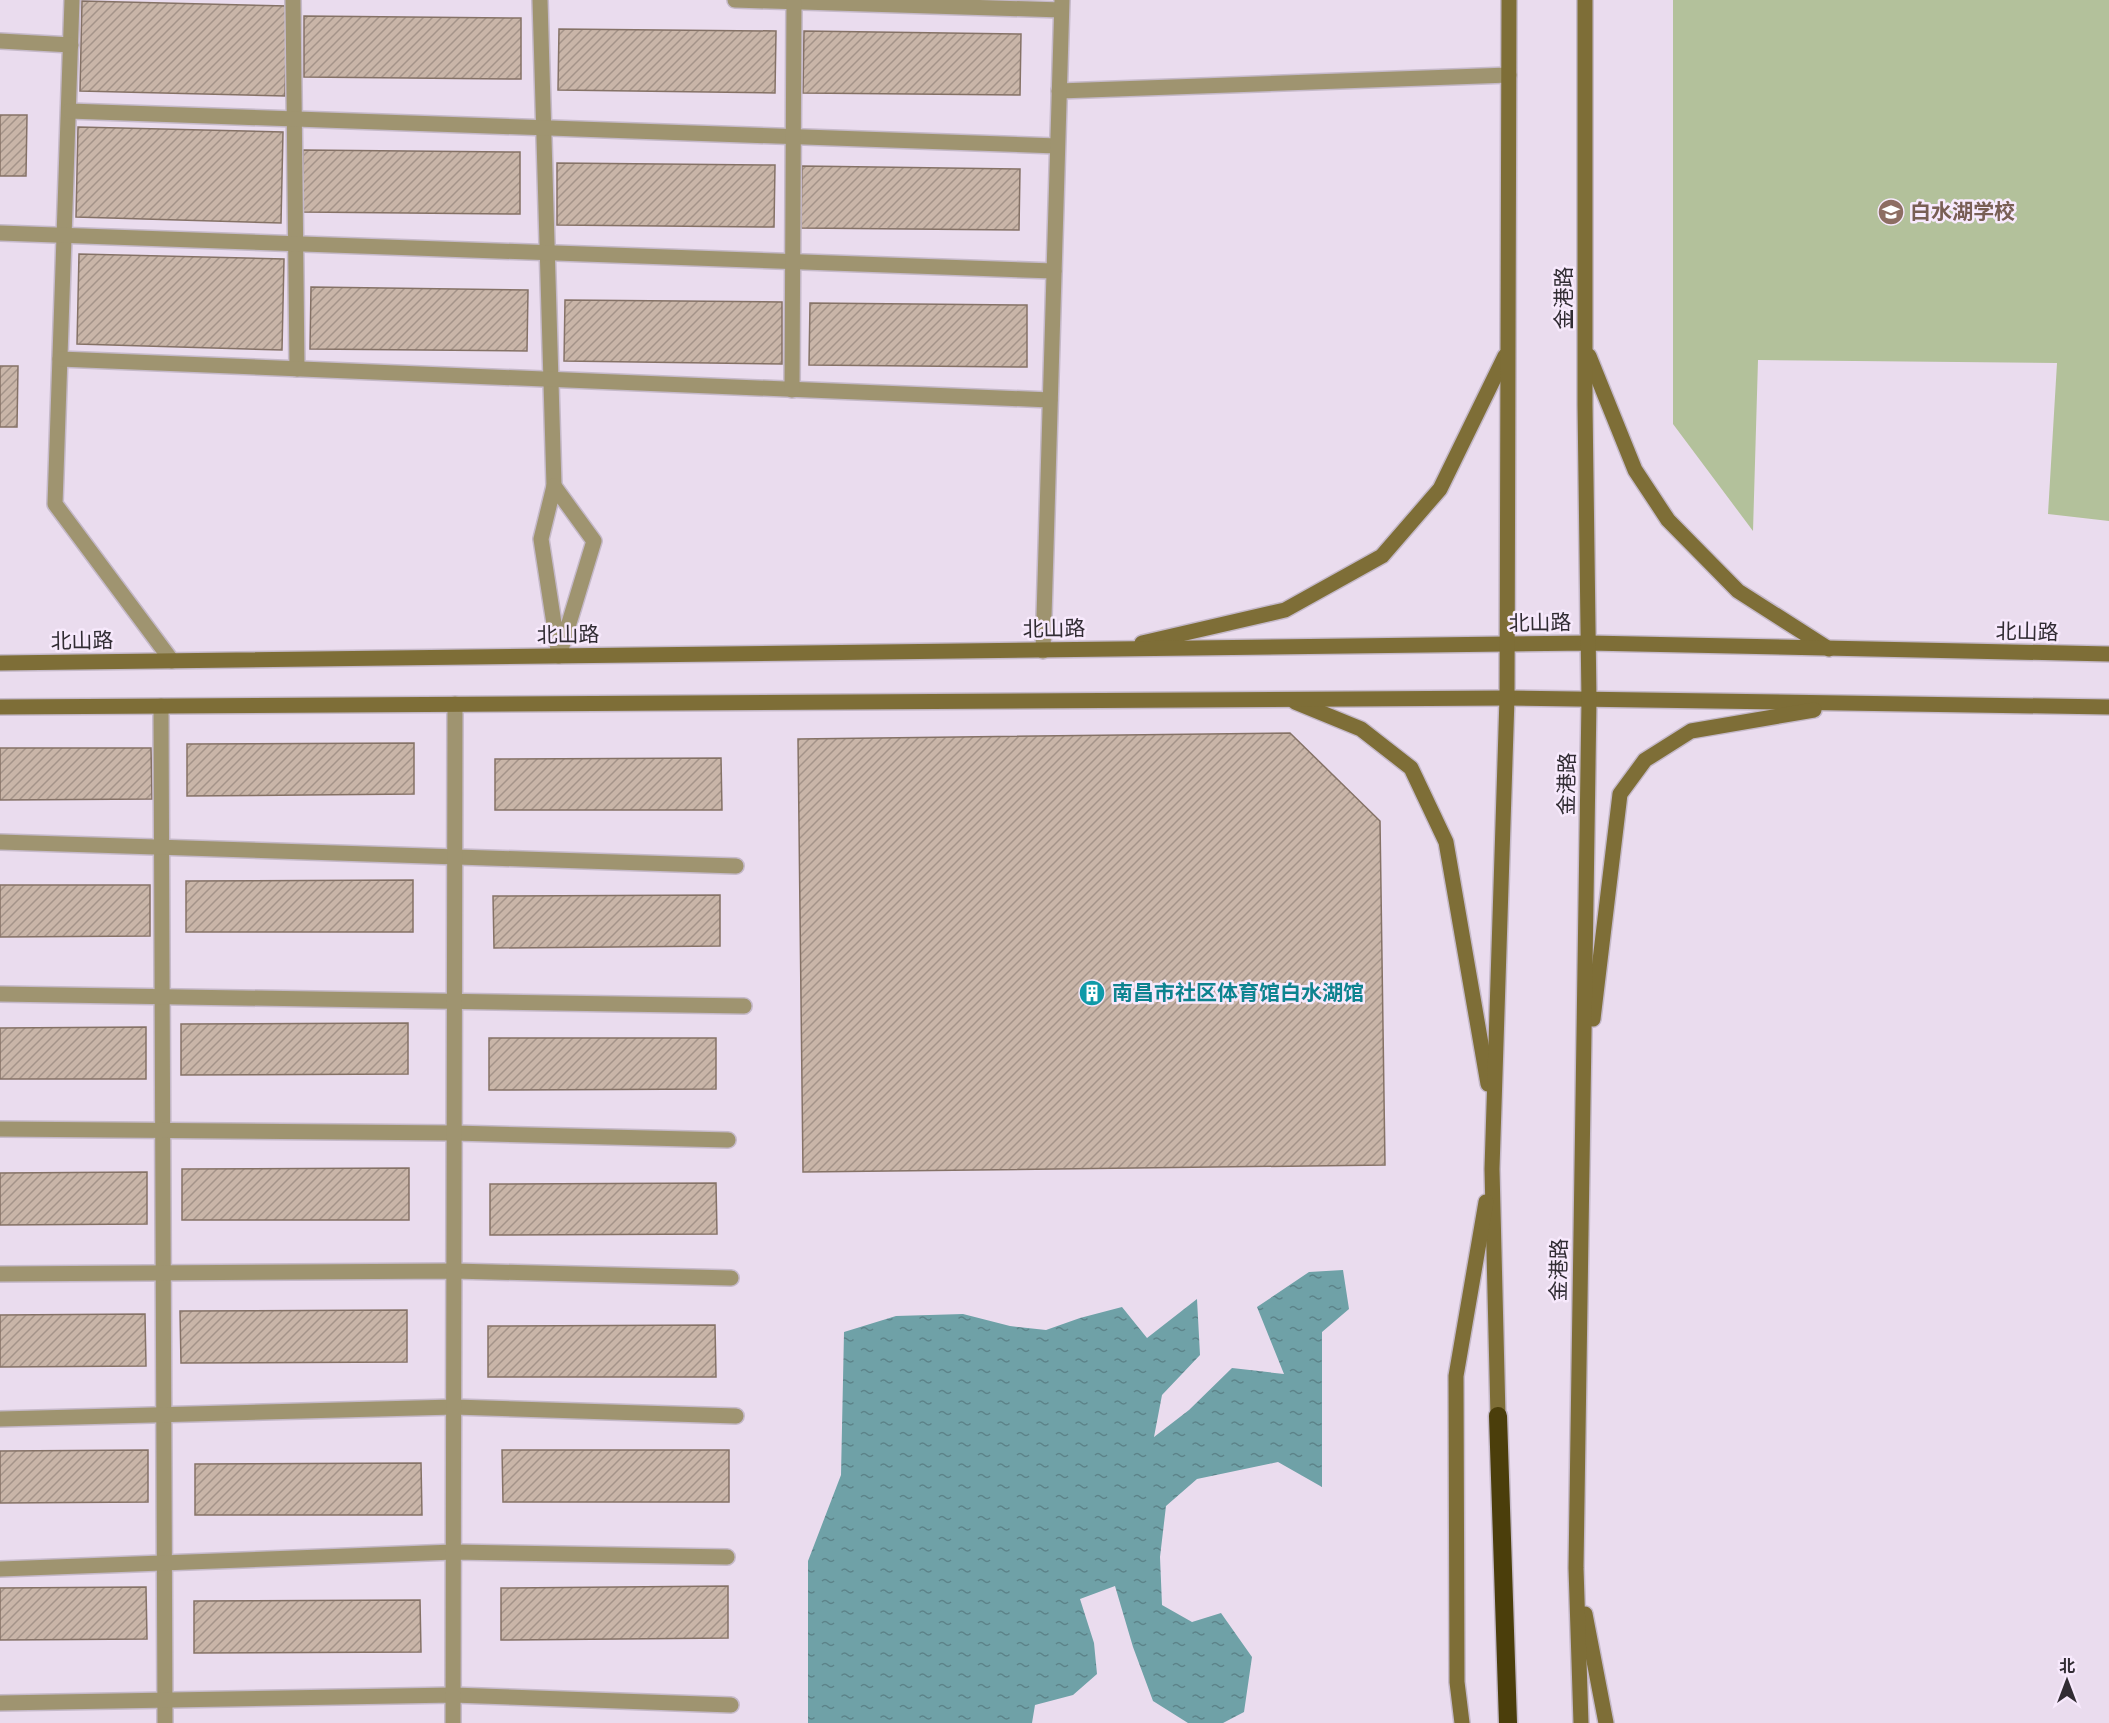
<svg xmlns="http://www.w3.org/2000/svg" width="2109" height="1723" viewBox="0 0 2109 1723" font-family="Literata,'Noto Sans SC',serif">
  <defs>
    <pattern id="water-ripples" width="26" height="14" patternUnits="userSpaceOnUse" patternTransform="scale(1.5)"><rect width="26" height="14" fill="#6fa1a7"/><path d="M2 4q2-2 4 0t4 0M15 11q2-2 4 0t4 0" fill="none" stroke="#5c8389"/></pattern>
    <pattern id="building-hatch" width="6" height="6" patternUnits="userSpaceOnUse" patternTransform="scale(1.5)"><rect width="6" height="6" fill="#c9b5a8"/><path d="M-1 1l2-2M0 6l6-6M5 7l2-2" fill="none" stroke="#a49389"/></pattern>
  </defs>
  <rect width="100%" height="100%" fill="#eadcee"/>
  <polygon fill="#b3c19b" points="1673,0 2109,0 2109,521 2048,514 2057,363 1758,360 1753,531 1673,424"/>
  <polygon fill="url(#water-ripples)" points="1343,1270 1349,1309 1322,1332 1322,1487 1278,1462 1197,1479 1166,1506 1160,1557 1162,1605 1192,1622 1221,1613 1252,1657 1244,1712 1223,1723 1188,1723 1153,1701 1133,1647 1115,1586 1080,1599 1094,1643 1097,1674 1073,1695 1035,1705 1032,1723 808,1723 808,1561 841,1475 844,1332 896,1316 963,1314 1010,1326 1046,1330 1080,1318 1122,1307 1147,1338 1197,1299 1200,1355 1162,1395 1154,1437 1189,1410 1232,1368 1284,1374 1257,1307 1309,1272"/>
  <g fill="url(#building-hatch)" stroke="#857266" stroke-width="1.5">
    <polygon points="82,1 287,6 285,96 80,91"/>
    <polygon points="304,16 521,18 521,79 304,77"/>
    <polygon points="559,29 776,31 775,93 558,90"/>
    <polygon points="804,31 1021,34 1020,95 803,93"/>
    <polygon points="0,115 27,115 26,176 0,176"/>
    <polygon points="78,127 283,132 281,223 76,217"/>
    <polygon points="303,150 520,152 520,214 303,212"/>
    <polygon points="557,163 775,165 774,227 557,225"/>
    <polygon points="802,166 1020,169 1019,230 801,228"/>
    <polygon points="79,254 284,259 282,350 77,344"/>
    <polygon points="311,287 528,290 527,351 310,349"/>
    <polygon points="565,300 782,302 782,364 564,361"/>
    <polygon points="810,303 1027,305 1027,367 809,365"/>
    <polygon points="0,366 18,366 17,427 0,427"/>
    <polygon points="1290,733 1380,821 1385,1165 803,1172 798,739"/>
    <polygon points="414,743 414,794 187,796 187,744"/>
    <polygon points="0,748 151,748 152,799 0,800"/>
    <polygon points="721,758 722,810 495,810 495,759"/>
    <polygon points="413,880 413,932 186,932 186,881"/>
    <polygon points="0,885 150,885 150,936 0,937"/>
    <polygon points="720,895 720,946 494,948 493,896"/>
    <polygon points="408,1023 408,1074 181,1075 181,1024"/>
    <polygon points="146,1027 146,1079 0,1079 0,1028"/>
    <polygon points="489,1038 716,1038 716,1089 489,1090"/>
    <polygon points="409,1168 409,1220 182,1220 182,1169"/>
    <polygon points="147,1172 147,1224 0,1225 0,1173"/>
    <polygon points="716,1183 717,1234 490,1235 490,1184"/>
    <polygon points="407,1310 407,1362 181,1363 180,1311"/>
    <polygon points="145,1314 146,1366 0,1367 0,1315"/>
    <polygon points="715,1325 716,1377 488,1377 488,1326"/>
    <polygon points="148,1450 148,1502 0,1503 0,1451"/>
    <polygon points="502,1450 729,1450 729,1502 503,1502"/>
    <polygon points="421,1463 422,1515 195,1515 195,1464"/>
    <polygon points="728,1586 728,1638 501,1640 501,1588"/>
    <polygon points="146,1587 147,1639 0,1640 0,1588"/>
    <polygon points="420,1600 421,1652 194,1653 194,1601"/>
  </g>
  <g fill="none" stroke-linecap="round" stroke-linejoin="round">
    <defs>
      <g id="lane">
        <polyline points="72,0 55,504 172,661"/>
        <polyline points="293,0 297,369"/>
        <polyline points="540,0 554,486"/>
        <polyline points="735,0 1061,10"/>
        <polyline points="0,41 71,45"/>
        <polyline points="1059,91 1509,75"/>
        <polyline points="69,111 1057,146"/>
        <polyline points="0,233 1054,271"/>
        <polyline points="60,359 1050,400"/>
        <polygon points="554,486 594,541 559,656 541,539"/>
        <polyline points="1043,651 1062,0"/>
        <polyline points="161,706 165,1723"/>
        <polyline points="0,842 736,866"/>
        <polyline points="0,994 744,1006"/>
        <polyline points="0,1129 454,1133 728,1140"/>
        <polyline points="0,1274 454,1271 731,1278"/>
        <polyline points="0,1419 454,1407 736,1416"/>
        <polyline points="0,1569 454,1552 727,1557"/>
        <polyline points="0,1703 453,1695 731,1705"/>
        <polyline points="453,1723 455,704"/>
      </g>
      <polyline id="street" points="792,390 794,0"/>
      <g id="secondary">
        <polyline points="1589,356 1635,470 1668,520 1738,591 1829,649"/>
        <polyline points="1142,643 1285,610 1382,556 1440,489 1505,356"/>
        <polyline points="0,663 1589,643 2109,654"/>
        <polyline points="1295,702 1361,729 1411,768 1446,842 1488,1084"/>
        <polyline points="0,707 1507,698 2109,707"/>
        <polyline points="1593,1019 1620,794 1645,760 1691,731 1814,710"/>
        <polyline points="1498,1416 1492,1169 1507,698 1509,0"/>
        <polyline points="1585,1614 1606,1723"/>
        <polyline points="1462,1723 1457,1682 1456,1376 1486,1202"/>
        <polyline points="1581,1723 1576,1568 1589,700 1585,405 1585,0"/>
      </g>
      <polyline id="highway" points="1498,1416 1508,1723"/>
    </defs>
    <use href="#lane" stroke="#c5b9c9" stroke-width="18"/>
    <use href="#street" stroke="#c5b9c9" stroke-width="18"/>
    <use href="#secondary" stroke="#c5b9c9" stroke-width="18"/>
    <use href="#highway" stroke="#c5b9c9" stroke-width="21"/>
    <use href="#lane" stroke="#9f9470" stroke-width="15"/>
    <use href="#street" stroke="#9f9470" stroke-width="15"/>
    <use href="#secondary" stroke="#7e6e37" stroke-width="15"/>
    <use href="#highway" stroke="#4b3e0b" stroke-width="18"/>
  </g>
  <defs>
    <symbol id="school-disc" viewBox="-11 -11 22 22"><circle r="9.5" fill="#8d6e63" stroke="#f7e9fc"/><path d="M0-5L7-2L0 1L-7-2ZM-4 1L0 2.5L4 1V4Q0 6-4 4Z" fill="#fff"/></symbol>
    <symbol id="building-disc" viewBox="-11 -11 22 22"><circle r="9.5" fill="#0f9aa8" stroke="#f7e9fc"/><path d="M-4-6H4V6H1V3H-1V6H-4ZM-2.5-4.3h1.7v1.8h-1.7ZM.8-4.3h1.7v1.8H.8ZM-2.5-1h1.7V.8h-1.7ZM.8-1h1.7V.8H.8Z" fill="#fff"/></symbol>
  </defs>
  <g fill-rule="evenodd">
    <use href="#school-disc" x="1876" y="197" width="30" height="30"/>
    <use href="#building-disc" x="1077" y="978" width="30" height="30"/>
  </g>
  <g text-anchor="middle" stroke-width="5" stroke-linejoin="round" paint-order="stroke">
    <g font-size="21" font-weight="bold" fill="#785e54" stroke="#f7e9fc" text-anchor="start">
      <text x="1910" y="219">白水湖学校</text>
    </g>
    <g font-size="21" fill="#312c33" stroke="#f7e9fc">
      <text transform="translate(1564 298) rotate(-90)" y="7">金港路</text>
      <text transform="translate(1540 623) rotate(-1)" y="7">北山路</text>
      <text transform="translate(1054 629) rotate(-1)" y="7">北山路</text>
      <text transform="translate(2027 632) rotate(1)" y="7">北山路</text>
      <text transform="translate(568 635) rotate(-1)" y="7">北山路</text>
      <text transform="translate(82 641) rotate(-1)" y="7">北山路</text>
      <text transform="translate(1567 784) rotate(-89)" y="7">金港路</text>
      <text transform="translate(1559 1270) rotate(-89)" y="7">金港路</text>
    </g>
    <g font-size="21" font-weight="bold" fill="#0d838f" stroke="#f7e9fc" text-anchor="start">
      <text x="1112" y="1000">南昌市社区体育馆白水湖馆</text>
    </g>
  </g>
  <g transform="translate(2067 1681)" stroke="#f7e9fc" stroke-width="4.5" paint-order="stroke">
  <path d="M0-4.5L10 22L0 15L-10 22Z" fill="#312c33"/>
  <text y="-9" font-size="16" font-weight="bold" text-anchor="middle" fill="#312c33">北</text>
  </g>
</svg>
